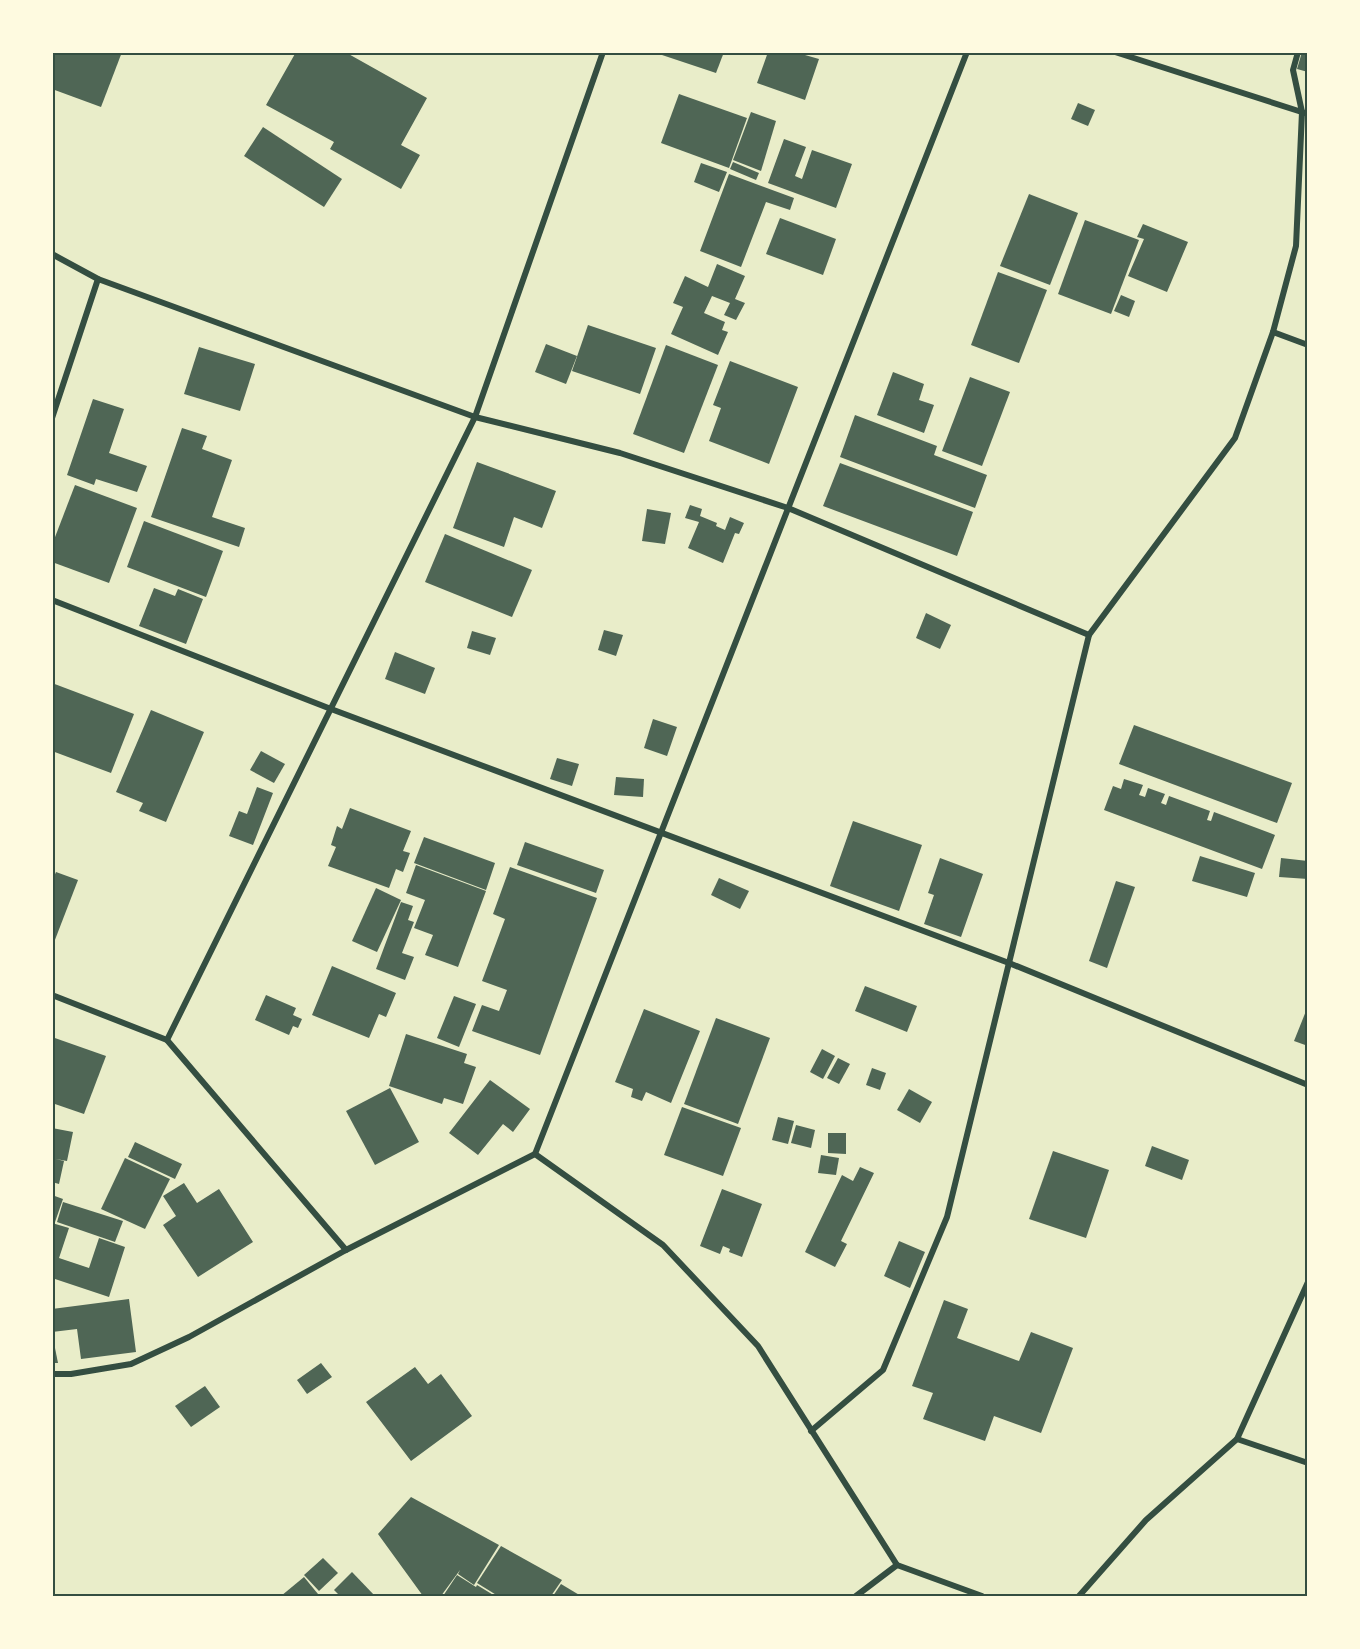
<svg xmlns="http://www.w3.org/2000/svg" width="1360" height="1649" viewBox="0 0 1360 1649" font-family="'DM Sans',sans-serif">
  <rect width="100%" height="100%" fill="#e9edc9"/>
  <g fill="#4f6655">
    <polygon points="52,52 122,52 101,107 52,89"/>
    <polygon points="296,52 345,52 427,98 401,145 420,155 401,189 330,149 334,142 266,105"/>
    <polygon points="663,52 724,52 716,73 662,55"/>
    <polygon points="768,52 806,52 805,55 819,59 805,100 757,83"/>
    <polygon points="1302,52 1308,52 1308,72 1297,69"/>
    <polygon points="679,94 747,118 729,168 661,143"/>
    <polygon points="1078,103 1095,110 1088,126 1071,119"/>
    <polygon points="751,112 776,121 761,171 733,160"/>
    <polygon points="263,127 342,179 324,207 244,156"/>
    <polygon points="784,139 806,147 795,176 802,179 812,150 852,164 836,208 768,183"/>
    <polygon points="733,162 759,173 756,180 730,169"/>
    <polygon points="701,163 727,172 719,192 694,182"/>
    <polygon points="729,174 794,198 790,210 766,202 741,267 700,251"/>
    <polygon points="1029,194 1078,213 1050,285 1000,266"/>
    <polygon points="780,218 836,239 823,275 766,254"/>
    <polygon points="1085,220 1139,240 1111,314 1058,294"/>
    <polygon points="1143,224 1188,242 1167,292 1128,276 1144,239 1137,237"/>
    <polygon points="717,264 745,276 735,299 745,303 736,320 724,315 730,303 712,296 704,313 725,322 722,330 728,332 718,355 671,334 683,307 673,303 685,276 708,287"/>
    <polygon points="998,272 1047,290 1019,363 971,345"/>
    <polygon points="1121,295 1135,301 1129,317 1114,311"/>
    <polygon points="588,325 656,348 640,394 572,371"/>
    <polygon points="546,344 577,356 566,384 535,372"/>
    <polygon points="666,345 718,365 684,453 633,434"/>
    <polygon points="199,347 255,364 240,411 184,394"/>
    <polygon points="730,361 798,387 769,464 709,441 721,408 713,405"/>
    <polygon points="893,372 924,384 919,400 934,405 924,433 877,415"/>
    <polygon points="970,377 1010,392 982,466 942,451"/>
    <polygon points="93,399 124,409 109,453 147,466 137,492 96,479 94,485 67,475"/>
    <polygon points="855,415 937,446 934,455 987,475 975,508 840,457"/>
    <polygon points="182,428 207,436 202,449 232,460 212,517 245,528 239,547 151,517"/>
    <polygon points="477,462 556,491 542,528 514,517 504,547 453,528"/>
    <polygon points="840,463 973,512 957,556 823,506"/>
    <polygon points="75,485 137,508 109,583 52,562 52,545"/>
    <polygon points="690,505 702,509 700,516 717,523 716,526 725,530 730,517 744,523 739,534 735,533 723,563 688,548 699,522 685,518"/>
    <polygon points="647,509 671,513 665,544 642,541"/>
    <polygon points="144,521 223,551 206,597 127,567"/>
    <polygon points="445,534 532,570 512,617 425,582"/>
    <polygon points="154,588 175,596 178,589 203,599 186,644 139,626"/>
    <polygon points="926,613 951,625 940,649 916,638"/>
    <polygon points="604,630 623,635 616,656 598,650"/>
    <polygon points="472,631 496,638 490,655 467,648"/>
    <polygon points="395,652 435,668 425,694 385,679"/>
    <polygon points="52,683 134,714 111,773 52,751"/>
    <polygon points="151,710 204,732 166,822 139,811 143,803 116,792"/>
    <polygon points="653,719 677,727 667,756 644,748"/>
    <polygon points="1134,725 1292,783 1277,823 1119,764"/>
    <polygon points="261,751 285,764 274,783 250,770"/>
    <polygon points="557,758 579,764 572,786 550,779"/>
    <polygon points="616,777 644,779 643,797 614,795"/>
    <polygon points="1124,779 1143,785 1139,795 1145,797 1148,788 1165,794 1161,803 1166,805 1169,796 1210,811 1207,820 1211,821 1214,812 1275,835 1262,869 1104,810 1113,786 1121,789"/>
    <polygon points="257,787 273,793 253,845 229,836 239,811 247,814"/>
    <polygon points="350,808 411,831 403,851 410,853 403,872 396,869 389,888 328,866 336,847 331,845 337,826 342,829"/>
    <polygon points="853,821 922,845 899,911 830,886"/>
    <polygon points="424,837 495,863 486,890 414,863"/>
    <polygon points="525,842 604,870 596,893 517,865"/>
    <polygon points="1200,856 1255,873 1247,897 1192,881"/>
    <polygon points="940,858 983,874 961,937 924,924 934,895 928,893"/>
    <polygon points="1281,858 1308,861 1308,879 1279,877"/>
    <polygon points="416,865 486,891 458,967 425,955 433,935 414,928 425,900 406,893"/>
    <polygon points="510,867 597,898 540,1055 472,1031 482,1005 499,1011 507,990 482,981 505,919 493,914"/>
    <polygon points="56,872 78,880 53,945 52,881"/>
    <polygon points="719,878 749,891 740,909 711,895"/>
    <polygon points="1116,881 1135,887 1107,968 1089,961"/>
    <polygon points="376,888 401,900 377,952 352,941"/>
    <polygon points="401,902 413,906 408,920 414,922 402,953 414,957 405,980 376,969"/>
    <polygon points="332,966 396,993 386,1017 379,1014 369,1038 312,1015"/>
    <polygon points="865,986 917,1006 907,1032 855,1011"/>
    <polygon points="266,995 296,1008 293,1015 302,1019 298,1028 293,1026 289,1035 255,1020"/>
    <polygon points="454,996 476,1004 459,1047 437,1038"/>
    <polygon points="1308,1006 1308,1046 1294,1041"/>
    <polygon points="644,1009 700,1031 671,1103 646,1092 642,1101 631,1097 633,1089 615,1082"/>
    <polygon points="716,1018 770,1038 738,1124 684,1104"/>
    <polygon points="406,1034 467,1054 464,1063 476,1067 463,1104 444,1098 442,1104 389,1086"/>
    <polygon points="52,1037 106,1056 84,1114 52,1103"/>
    <polygon points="822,1049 835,1056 823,1079 810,1072"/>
    <polygon points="838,1058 850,1064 839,1084 827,1078"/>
    <polygon points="872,1068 886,1073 880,1090 866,1085"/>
    <polygon points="490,1080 530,1109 513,1132 503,1124 478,1155 449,1133"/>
    <polygon points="390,1088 419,1142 375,1165 346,1111"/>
    <polygon points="909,1089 932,1102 920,1123 897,1110"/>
    <polygon points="682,1107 741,1128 723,1176 664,1155"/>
    <polygon points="778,1117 794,1121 788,1144 772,1140"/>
    <polygon points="796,1125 815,1130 811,1148 791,1143"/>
    <polygon points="52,1128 73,1132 67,1161 56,1159 64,1161 59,1184 52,1182"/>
    <polygon points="828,1133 846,1133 846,1154 828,1153"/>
    <polygon points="135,1142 182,1164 175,1179 128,1157"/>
    <polygon points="1152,1146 1189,1160 1182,1180 1145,1166"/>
    <polygon points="1053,1151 1109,1170 1086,1238 1029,1219"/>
    <polygon points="821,1155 839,1158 836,1175 818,1173"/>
    <polygon points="125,1158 170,1179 145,1229 101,1209"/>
    <polygon points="860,1167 874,1173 841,1241 847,1244 835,1267 805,1252 842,1175 853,1181"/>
    <polygon points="184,1183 197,1203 219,1189 253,1242 198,1277 163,1225 176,1216 163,1196"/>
    <polygon points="722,1189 762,1204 742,1257 729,1252 730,1249 723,1246 720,1254 700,1246"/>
    <polygon points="52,1195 63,1199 55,1222 52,1221"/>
    <polygon points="63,1202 123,1221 115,1242 57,1222"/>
    <polygon points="52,1223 69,1228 59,1258 89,1268 99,1238 125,1247 109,1297 52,1278"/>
    <polygon points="899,1241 925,1252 910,1288 884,1276"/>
    <polygon points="129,1299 136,1352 81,1359 77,1329 52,1332 52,1309"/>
    <polygon points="944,1300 968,1309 957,1338 1019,1361 1031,1332 1073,1348 1041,1433 994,1416 985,1441 923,1419 933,1393 912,1386"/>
    <polygon points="52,1333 58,1363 52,1363"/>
    <polygon points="321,1363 332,1377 307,1394 297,1380"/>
    <polygon points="415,1367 428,1384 441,1374 472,1416 411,1461 366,1402"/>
    <polygon points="205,1386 220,1407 191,1427 175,1406"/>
    <polygon points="411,1497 499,1545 474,1585 458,1574 460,1570 441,1596 423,1596 378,1534"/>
    <polygon points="501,1546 562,1580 551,1596 498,1596 477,1583"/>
    <polygon points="323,1558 338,1573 319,1591 304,1575"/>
    <polygon points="352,1572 375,1596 340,1596 334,1590"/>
    <polygon points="457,1575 476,1587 477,1585 495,1596 443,1596"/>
    <polygon points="304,1577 318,1594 314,1596 281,1596"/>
    <polygon points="561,1584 581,1596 553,1596"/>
  </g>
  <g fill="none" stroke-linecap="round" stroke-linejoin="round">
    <g stroke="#344e41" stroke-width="6">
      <polyline points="1115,52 1308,114"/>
      <polyline points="52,254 98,279 475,417 620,453 788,508 1089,635"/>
      <polyline points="1273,332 1308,345"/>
      <polyline points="52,418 98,279"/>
      <polyline points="52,600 331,709 1009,963 1308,1085"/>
      <polyline points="52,995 167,1040 346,1250"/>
      <polyline points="167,1040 475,417 603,52"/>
      <polyline points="535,1154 967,52"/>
      <polyline points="52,1374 71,1374 131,1364 189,1337 346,1250 535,1154 663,1245 758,1346 897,1565 982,1596"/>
      <polyline points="811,1431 883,1370 947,1217 1089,635 1235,438 1273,332 1296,246 1302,112 1293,70 1298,52"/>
      <polyline points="1237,1439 1308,1463"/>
      <polyline points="856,1596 897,1565"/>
      <polyline points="1079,1596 1146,1520 1237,1439 1308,1282"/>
    </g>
  </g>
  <rect width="1360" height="1649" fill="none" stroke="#fefae0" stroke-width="108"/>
  <rect x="54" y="54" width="1252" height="1541" fill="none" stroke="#344e41" stroke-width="2"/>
</svg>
